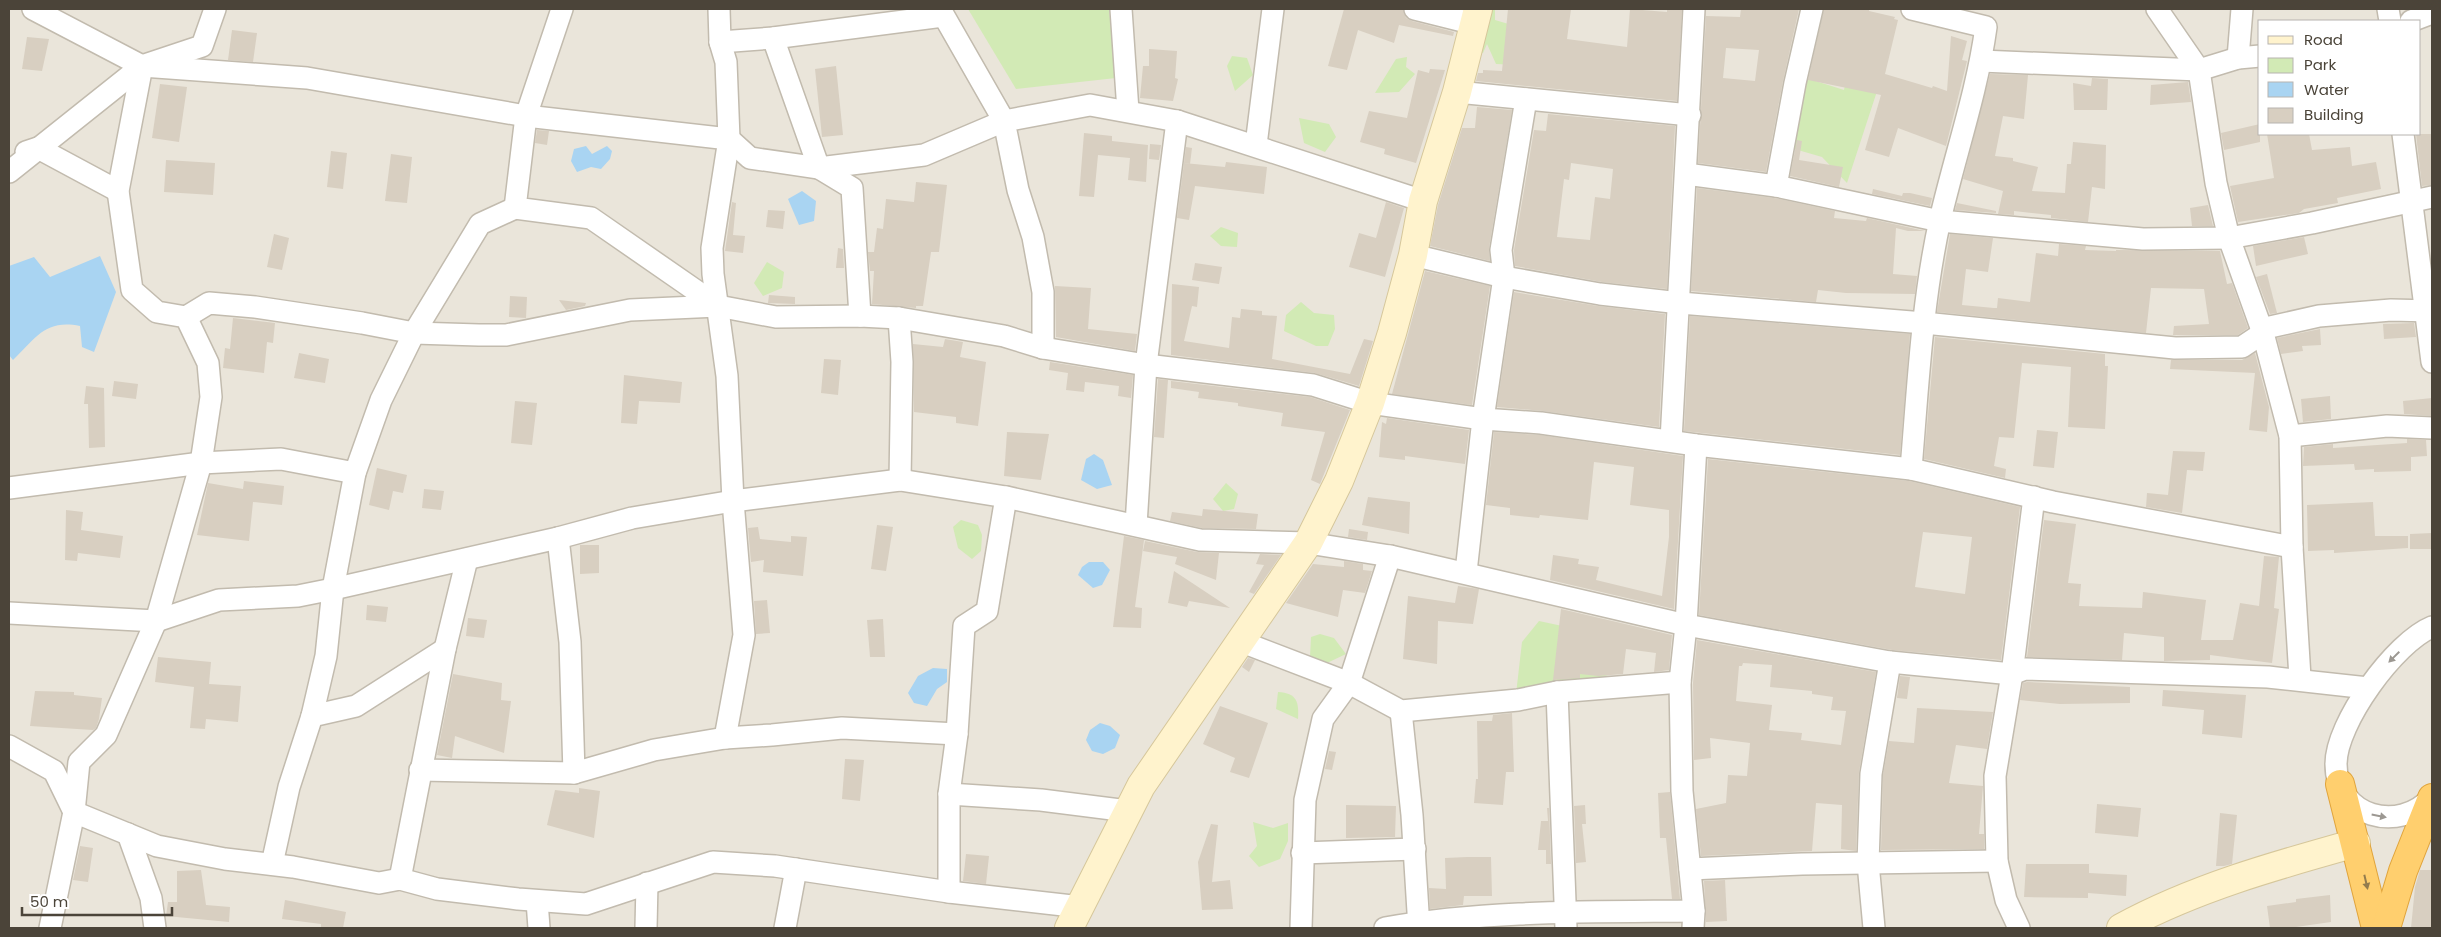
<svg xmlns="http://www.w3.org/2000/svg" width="2441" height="937" viewBox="0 0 2441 937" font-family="Poppins,sans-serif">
  <rect width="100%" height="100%" fill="#f6f3ec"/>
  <path fill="#eae5da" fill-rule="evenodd" d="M 9,9 L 2432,9 L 2432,928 L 9,928 ZM 2260,21 L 2420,21 L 2420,134 L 2260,134 Z"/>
  <g fill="#d2eab5">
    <polygon points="968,9 1109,9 1116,78 1016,89"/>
    <polygon points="1478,9 1495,9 1495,20 1512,25 1544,66 1496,64 1487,44 1483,53 1473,54"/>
    <polygon points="1232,56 1247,58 1253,75 1235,91 1227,66"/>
    <polygon points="1407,57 1406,67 1415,74 1399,92 1375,93 1396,59"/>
    <polygon points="1850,60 1881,79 1847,183 1822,157 1791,148 1806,78 1844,90"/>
    <polygon points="1299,118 1329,124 1336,137 1325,152 1304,143"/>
    <polygon points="1221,227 1238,233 1237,247 1221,246 1210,236"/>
    <polygon points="767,262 784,272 782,288 763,296 754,283"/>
    <polygon points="1301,302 1314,313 1334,315 1335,329 1328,346 1316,346 1284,331 1286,315"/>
    <polygon points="1226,483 1238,494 1234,509 1223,511 1213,499"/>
    <polygon points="961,520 978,525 982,535 981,551 972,559 958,548 953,527"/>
    <polygon points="1539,621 1581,630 1613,673 1584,684 1516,694 1522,642"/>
    <polygon points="1320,634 1334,638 1346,654 1327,663 1310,657 1311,637"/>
    <path d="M 1278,692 C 1297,693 1299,702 1298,719 L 1276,709 Z"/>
    <polygon points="1253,822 1273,828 1288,823 1288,841 1280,859 1259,867 1249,856 1257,846"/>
  </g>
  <g fill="#a9d4f2">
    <polygon points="586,146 592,154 607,146 612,151 610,159 601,169 591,167 577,172 571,161 574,149"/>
    <polygon points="802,191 816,201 814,221 799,225 788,199"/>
    <path d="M 100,256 L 116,292 L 94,352 L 82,347 L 80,326 C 45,319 36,338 13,360 L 9,355 L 9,266 L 34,257 L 50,277 Z"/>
    <polygon points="1094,454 1103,460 1112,485 1097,489 1081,480 1086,459"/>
    <polygon points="1089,562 1103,562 1110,570 1102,585 1093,588 1078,575 1082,567"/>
    <polygon points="933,668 947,669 947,682 937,689 927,706 914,703 908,693 918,676"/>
    <polygon points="1100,723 1110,726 1120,735 1115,748 1103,754 1092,751 1086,740 1090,730"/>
  </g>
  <g fill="#d8cfc1" fill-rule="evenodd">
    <polygon points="1344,9 1403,9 1406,18 1412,21 1454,32 1453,36 1399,25 1394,43 1358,30 1347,70 1328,66"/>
    <polygon points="1508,9 1571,9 1567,39 1627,47 1630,9 1667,12 1667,9 1682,9 1677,101 1476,81 1478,73 1483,73 1483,70 1502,71"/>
    <path d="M 1741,9 L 1799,9 L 1783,81 L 1766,172 L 1698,163 L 1706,16 L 1740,17 ZM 1726,48 L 1759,50 L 1755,81 L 1723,78 Z"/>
    <polygon points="1824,9 1869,9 1869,11 1895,17 1894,19 1898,20 1885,74 1932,88 1933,86 1947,91 1951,36 1967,41 1962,60 1967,61 1946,146 1898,128 1889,157 1865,150 1881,95 1808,80"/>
    <polygon points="232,30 257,33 253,62 228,60"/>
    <polygon points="27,37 49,39 42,71 22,69"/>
    <polygon points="1149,49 1177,51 1175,78 1178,79 1173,101 1140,98 1143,66 1149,66"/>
    <polygon points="836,66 843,135 822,137 815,69"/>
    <polygon points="1430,69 1445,70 1416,163 1384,154 1385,149 1360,142 1369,111 1407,118 1418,70 1429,73"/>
    <polygon points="1990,74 2028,75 2024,119 2003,116 1995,156 2013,158 2013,161 2038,167 2032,191 2065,193 2067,164 2071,164 2073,142 2106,145 2105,189 2092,187 2088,222 2051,218 2051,215 2014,211 2014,215 1998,214 2003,191 1963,179"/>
    <polygon points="2092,78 2108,79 2107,110 2074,110 2073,83 2091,86"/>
    <polygon points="2188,82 2191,102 2150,105 2151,85"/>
    <polygon points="160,84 187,87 179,142 152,138"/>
    <polygon points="1477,107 1512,110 1489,248 1490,261 1430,246 1438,205 1462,128 1475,128"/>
    <path d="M 1548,114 L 1675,126 L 1667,289 L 1602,282 L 1515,266 L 1514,250 L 1534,130 L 1546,131 ZM 1571,163 L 1613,169 L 1610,199 L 1595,197 L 1590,240 L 1557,237 L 1564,179 L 1569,180 Z"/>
    <polygon points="2260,124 2260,142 2224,150 2221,133"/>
    <polygon points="537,130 549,131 547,145 535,143"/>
    <polygon points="1084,133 1112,136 1112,141 1148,145 1146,182 1128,180 1130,158 1098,155 1094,197 1079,196"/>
    <polygon points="2267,134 2309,134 2312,150 2350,147 2352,166 2376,162 2381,189 2337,198 2338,203 2304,209 2299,213 2238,222 2230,186 2274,178"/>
    <polygon points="2416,134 2432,134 2432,185 2422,186"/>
    <polygon points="1797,140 1802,141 1799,160 1843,167 1839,187 1790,176"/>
    <polygon points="1150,144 1161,145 1159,160 1149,159"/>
    <polygon points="1186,147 1192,148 1190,164 1184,163"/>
    <polygon points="331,151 347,153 343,189 327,187"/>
    <polygon points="391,154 412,157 407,203 385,201"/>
    <polygon points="166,160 215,163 213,195 164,192"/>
    <polygon points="1226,162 1267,167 1264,194 1195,186 1189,220 1177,218 1184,163 1225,167"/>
    <polygon points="916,182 947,185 939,252 931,252 923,306 916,306 916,308 872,304 874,271 870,271 868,252 874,252 877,228 883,229 886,199 914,202"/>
    <polygon points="1697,188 1774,198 1835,211 1834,218 1866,221 1867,218 1925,231 1908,231 1896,228 1893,274 1917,276 1915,294 1846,293 1818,290 1816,302 1691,291"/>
    <polygon points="1873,189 1902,196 1903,193 1910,193 1932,198 1930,206 1872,194"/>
    <polygon points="732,202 736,203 733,235 745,236 743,253 725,251"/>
    <polygon points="1386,202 1404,208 1385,277 1349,267 1359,233 1376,238"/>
    <polygon points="1957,203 1996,211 1996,213 1955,210"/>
    <polygon points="2208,205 2213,226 2192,226 2190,208"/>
    <polygon points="768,210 785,211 783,229 766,227"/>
    <polygon points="274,234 289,238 282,270 267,267"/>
    <polygon points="1950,234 1993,238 1988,272 1966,269 1962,305 1994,308 1997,308 1998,298 2030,302 2036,253 2058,256 2059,244 2086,246 2085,250 2116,251 2116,250 2220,251 2227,284 2232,283 2248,328 2238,335 2173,335 2174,326 2209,324 2204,289 2151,288 2146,333 1937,312"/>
    <polygon points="2304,237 2308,254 2256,266 2253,246"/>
    <polygon points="838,248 843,249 844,268 836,268"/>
    <polygon points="1195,263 1222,267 1219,284 1192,280"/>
    <polygon points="1425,271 1490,286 1472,405 1392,394"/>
    <polygon points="2267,274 2277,313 2270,314 2256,277"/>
    <polygon points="1172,284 1199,287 1197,307 1192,306 1184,341 1229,348 1232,317 1240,318 1241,309 1262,311 1262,315 1277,316 1272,359 1350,374 1364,339 1373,341 1359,386 1315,373 1171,355"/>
    <polygon points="1055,286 1091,288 1088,329 1137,334 1135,351 1056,337"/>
    <polygon points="1514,292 1598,306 1665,314 1659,427 1543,411 1497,407"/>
    <polygon points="769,295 795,297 795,304 768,303"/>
    <polygon points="510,296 527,297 526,318 509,317"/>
    <polygon points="559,300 586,303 585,306 566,310"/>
    <polygon points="1690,316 1910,334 1900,455 1684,431"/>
    <polygon points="233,318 275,323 273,343 267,342 264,373 223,368 225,348 230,349"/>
    <polygon points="2414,323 2416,337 2384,339 2383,324"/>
    <polygon points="2320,329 2321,345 2302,346 2303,351 2281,354 2277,338"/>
    <polygon points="1935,337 2105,354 2105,366 2108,366 2105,429 2068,427 2071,367 2022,363 2014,438 1999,437 1994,466 2006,469 2005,478 1924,459"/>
    <polygon points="945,339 963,342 960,357 986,362 978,426 956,423 956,417 914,412 913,344 943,347"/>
    <polygon points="299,353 329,359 325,383 294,378"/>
    <polygon points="2255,353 2269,407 2267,432 2249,430 2255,373 2170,369 2171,360 2242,360"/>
    <polygon points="824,359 841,360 838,395 821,393"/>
    <polygon points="1050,362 1133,375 1131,398 1118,396 1119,386 1085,382 1084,392 1066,390 1068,373 1049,370"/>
    <polygon points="624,375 682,382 680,403 639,401 637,424 621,423"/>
    <polygon points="1158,379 1168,380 1164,438 1154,437"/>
    <polygon points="114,381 138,384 136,399 112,396"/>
    <polygon points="1171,381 1310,397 1350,410 1320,484 1311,480 1325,432 1281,426 1283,413 1238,406 1238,403 1198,398 1199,392 1171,388"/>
    <polygon points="86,386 104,388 105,447 89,448 88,404 84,404"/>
    <polygon points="2330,396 2331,419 2303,422 2301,399"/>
    <polygon points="2432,398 2432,416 2404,414 2403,401"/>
    <polygon points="515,401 537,403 532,445 511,443"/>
    <polygon points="1387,418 1469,430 1465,464 1405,456 1405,460 1379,457 1382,422 1386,424"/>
    <polygon points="2037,430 2058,432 2054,468 2033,466"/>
    <polygon points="1007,432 1049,434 1041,480 1004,476"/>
    <polygon points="1494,432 1540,435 1683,456 1674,609 1550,580 1553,555 1579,559 1578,564 1599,567 1596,580 1662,596 1669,537 1669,510 1630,505 1634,467 1594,462 1588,520 1540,515 1539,518 1510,515 1510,508 1486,505"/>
    <polygon points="2407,439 2426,440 2427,456 2411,457 2411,471 2374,472 2374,469 2355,470 2354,464 2303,466 2304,447 2333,444 2333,448 2407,443"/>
    <polygon points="2173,451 2205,452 2203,471 2187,470 2182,513 2146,507 2147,493 2168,495"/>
    <path d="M 1708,459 L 1909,481 L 2020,507 L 2001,660 L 1892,650 L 1699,615 ZM 1923,532 L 1972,537 L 1965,594 L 1915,587 Z"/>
    <polygon points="377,468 407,475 403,493 393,491 389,510 369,505"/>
    <polygon points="244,481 284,486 282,505 253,502 249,541 197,535 208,483 243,489"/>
    <polygon points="424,489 444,491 441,510 422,508"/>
    <polygon points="1368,497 1410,502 1409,534 1362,525"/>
    <polygon points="2373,502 2375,536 2408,536 2408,548 2334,553 2334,550 2308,551 2307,505"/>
    <polygon points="1203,509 1258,514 1256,529 1202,528 1170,521 1172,512 1202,516"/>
    <polygon points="66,510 83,512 81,530 123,536 120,558 78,553 77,561 65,560"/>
    <polygon points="2044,520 2076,524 2068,583 2081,584 2079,606 2142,608 2143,592 2206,600 2201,640 2233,640 2240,603 2259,606 2264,556 2279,557 2274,608 2279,609 2272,663 2210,655 2210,660 2164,661 2164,637 2124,633 2122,660 2027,657"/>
    <polygon points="877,525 893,527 886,571 871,569"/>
    <polygon points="758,527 760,539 791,542 791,536 807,537 803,576 763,572 764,560 751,562 748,528"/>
    <polygon points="1349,529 1368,532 1367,540 1348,537"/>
    <polygon points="2432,533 2432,549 2410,549 2410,534"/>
    <polygon points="1124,536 1144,540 1135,607 1142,608 1141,628 1113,627"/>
    <polygon points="1145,541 1197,552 1219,553 1216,580 1175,564 1177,557 1143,551"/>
    <polygon points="580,545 599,545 599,573 580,574"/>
    <polygon points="1260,554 1281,555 1254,594 1249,592 1264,565 1256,564"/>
    <polygon points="1344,561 1363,564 1363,570 1372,571 1365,593 1343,590 1338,617 1286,603 1313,564 1344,567"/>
    <polygon points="1174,571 1230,608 1189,601 1187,607 1168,603"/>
    <polygon points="1458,586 1479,589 1473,624 1438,621 1437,664 1403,659 1408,596 1455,603"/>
    <polygon points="767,600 770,633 756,634 754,601"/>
    <polygon points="367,605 388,607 386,622 366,620"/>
    <polygon points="1561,609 1672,635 1669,670 1654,672 1656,653 1626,649 1623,674 1598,676 1580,674 1580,678 1553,680"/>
    <polygon points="468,618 487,620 484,638 466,636"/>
    <polygon points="883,619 885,657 870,657 867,620"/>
    <path d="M 1697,640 L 1876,672 L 1859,772 L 1856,851 L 1841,849 L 1842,805 L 1816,803 L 1812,851 L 1701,856 L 1696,809 L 1726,803 L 1728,775 L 1747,776 L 1750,743 L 1710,738 L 1711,758 L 1694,760 L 1693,683 ZM 1743,663 L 1772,665 L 1770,687 L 1812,691 L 1812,694 L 1833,697 L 1831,710 L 1846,711 L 1841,745 L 1801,740 L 1802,733 L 1769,730 L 1772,705 L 1736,701 L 1739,666 L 1742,666 Z"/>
    <polygon points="158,657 211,662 209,684 241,686 238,722 206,719 205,729 190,728 194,687 155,682"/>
    <polygon points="1248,658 1255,660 1249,672 1242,667"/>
    <polygon points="453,674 502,683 501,700 511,701 504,753 455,736 452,758 437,755"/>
    <polygon points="1900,676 1910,677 1907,699 1897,698"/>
    <polygon points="2027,682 2130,687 2130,703 2060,704 2020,700 2023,683"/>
    <polygon points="2163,690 2246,695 2242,738 2202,734 2204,710 2162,706"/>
    <polygon points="35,691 74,692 74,695 102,698 99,719 96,728 93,730 30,726"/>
    <polygon points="1220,706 1268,723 1249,778 1230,772 1235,758 1203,744"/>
    <polygon points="1917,708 1993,712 1987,749 1956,745 1949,783 1983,786 1979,834 1984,834 1984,849 1881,850 1883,775 1889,741 1914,743"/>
    <polygon points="1512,713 1514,772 1506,772 1503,805 1474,803 1476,779 1478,779 1477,721 1492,721 1493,715"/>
    <polygon points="1329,751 1336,752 1332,770 1325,769"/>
    <polygon points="845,759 864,760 860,801 842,799"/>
    <polygon points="579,788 600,791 594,838 547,825 555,790 579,793"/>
    <polygon points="1670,792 1680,899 1672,899 1666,838 1660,838 1658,793"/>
    <polygon points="2097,804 2141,808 2138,837 2095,833"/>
    <polygon points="1346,805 1396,806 1395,837 1346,838"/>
    <polygon points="1585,805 1586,824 1582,824 1586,862 1576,863 1574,806"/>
    <polygon points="1547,808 1549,808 1551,864 1546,864 1546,850 1538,850 1541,821 1548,821"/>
    <polygon points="2220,813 2237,815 2232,864 2224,866 2216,866"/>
    <polygon points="1211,824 1218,825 1212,882 1230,880 1233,909 1202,910 1198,862"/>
    <polygon points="80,846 93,848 88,882 73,880"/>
    <polygon points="966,854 989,856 986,884 963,881"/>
    <polygon points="1467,857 1491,857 1492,896 1464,896 1463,905 1430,909 1429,888 1446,889 1445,858"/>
    <polygon points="2026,864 2089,864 2089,873 2127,875 2126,896 2088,893 2088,898 2024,897"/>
    <polygon points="201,870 206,905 230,907 229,922 166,916 168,902 177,902 177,871"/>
    <polygon points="2420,870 2432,870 2432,928 2411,928 2415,887"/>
    <polygon points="1725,880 1727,921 1706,922 1704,881"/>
    <polygon points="2330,895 2331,922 2289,928 2270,928 2267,906 2296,902 2296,899"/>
    <polygon points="285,900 346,912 343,928 321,928 321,924 282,919"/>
  </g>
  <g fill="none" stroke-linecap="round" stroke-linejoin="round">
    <defs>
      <g id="street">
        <polyline points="33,9 142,66 307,78 526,116 729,139 750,158 819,168 924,155 1004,121 1090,105 1177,121 1423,201"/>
        <polyline points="562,9 526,116 515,208 591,218 718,306"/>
        <polyline points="719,9 720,42 726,62 729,139 712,248 713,274 727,376 733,501 744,635 725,738"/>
        <polyline points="940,9 1004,121 1018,190 1033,237 1043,292 1043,348"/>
        <polyline points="1121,9 1128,111"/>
        <polyline points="1415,9 1475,24"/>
        <polyline points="2157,9 2199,70 2216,183 2229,238 2263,333 2290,436 2292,547 2300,678"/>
        <polyline points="2388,9 2390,21"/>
        <polyline points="2411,21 2432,13"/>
        <polyline points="773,38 819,168 852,188 860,316"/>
        <polyline points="720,42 773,38 943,16"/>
        <polyline points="2238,58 2242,9"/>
        <polyline points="1981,61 2199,70 2238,58 2260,56"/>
        <polyline points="1457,92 1690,115"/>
        <polyline points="2403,134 2432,362"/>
        <polyline points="1256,145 1273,9"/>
        <polyline points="26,152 38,148 118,191"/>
        <polyline points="9,172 142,66"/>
        <polyline points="1686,174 1776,186 1940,221 2143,239 2229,238 2312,223 2432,197"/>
        <polyline points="1776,186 1795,83 1812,9"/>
        <polyline points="1413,255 1504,277 1600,294 1680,303 1924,323 2175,348 2242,347 2263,333"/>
        <polyline points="186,317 209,303 255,307 362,323 414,333 479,335 506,335 630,310 718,306 776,317 860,316 899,318 1004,336 1043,348 1146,365 1313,385 1370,403 1483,419 1541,423 1696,445 1911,469 2053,502 2292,547"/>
        <polyline points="899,318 902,362 900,480"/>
        <polyline points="2261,329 2319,316 2391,310 2432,311"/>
        <polyline points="2290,436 2387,426 2432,428"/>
        <polyline points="1671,441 1694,9"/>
        <path d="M 1911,469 C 1918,386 1922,301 1940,220 C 1955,155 1977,93 1986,27 L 1912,9"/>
        <polyline points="9,488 201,463 281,459 355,473"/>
        <polyline points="1136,525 1146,365 1177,121"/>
        <polyline points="558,538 570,642 574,773"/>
        <polyline points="1466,572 1483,419 1504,277 1501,250 1526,99"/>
        <polyline points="9,613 156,621 219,600 298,596 333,589 558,538 632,518 733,501 900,480 1006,497 1200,540 1308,543 1390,556 1686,625 1890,662 2012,674 2025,669 2268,677 2368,688"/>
        <path d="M 2432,627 C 2395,642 2336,723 2336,764 C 2336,817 2399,834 2432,797"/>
        <polyline points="1242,642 1349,683 1401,711 1518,700 1557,692 1680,682"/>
        <polyline points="1557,692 1566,928"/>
        <polyline points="1401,711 1412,815 1419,928"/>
        <polyline points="312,716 326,656 333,589 355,473 381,400 414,333 480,224 515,208"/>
        <polyline points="9,746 54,771 74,812 157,846 225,859 293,867 379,883 400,879 437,889 518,899 586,904 713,862 775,866 949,892 1081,907"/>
        <polyline points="420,770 574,773 654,750 725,738 772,735 842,728 957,734"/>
        <polyline points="949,794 1041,800 1128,811"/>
        <polyline points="128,834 151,898 155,928"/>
        <polyline points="1302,853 1415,849"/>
        <polyline points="272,864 289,787 312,716 356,706 445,649"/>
        <polyline points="1690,869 1802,864 1997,861"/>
        <polyline points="400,879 445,649 467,559"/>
        <polyline points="949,892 949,794 957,734 964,626 987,611 1006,497"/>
        <polyline points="537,901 539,928"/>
        <polyline points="50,928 74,812 79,762 106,735 156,621 201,463 211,397 208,363 186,317 157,312 132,290 118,191 142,66 202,46 215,9"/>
        <polyline points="646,928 647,883"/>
        <polyline points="785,928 796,869"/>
        <polyline points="1301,928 1305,800 1323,719 1349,683 1390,556"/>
        <path d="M 1385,928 C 1487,910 1591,912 1694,911"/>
        <polyline points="1693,928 1694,911 1682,791 1680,682 1686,625 1696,445"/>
        <polyline points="1874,928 1868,863 1871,774 1890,662"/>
        <polyline points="2019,928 2006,900 1997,861 1995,776 2012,674 2034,497"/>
      </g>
      <g id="secondary">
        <polyline points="1069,928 1141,786 1308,543 1339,481 1370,403 1392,333 1413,255 1423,201 1457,92 1478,9"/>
        <path d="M 2121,928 C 2194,888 2277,865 2356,843"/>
      </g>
      <g id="highway">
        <polyline points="2340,784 2376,928"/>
        <polyline points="2386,928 2403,871 2432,798"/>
      </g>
    </defs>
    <use href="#street" stroke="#c2bbae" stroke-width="24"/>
    <use href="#secondary" stroke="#d6c79b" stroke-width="30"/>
    <use href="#highway" stroke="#e0a43c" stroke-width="30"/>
    <use href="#street" stroke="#fff" stroke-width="21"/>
    <use href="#secondary" stroke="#fff3cd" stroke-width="28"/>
    <use href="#highway" stroke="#ffcf6e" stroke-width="28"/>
  </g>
  <defs><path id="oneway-solid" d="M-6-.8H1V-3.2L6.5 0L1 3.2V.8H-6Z" transform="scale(1.25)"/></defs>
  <g fill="#9c9892">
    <use href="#oneway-solid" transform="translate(2394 657) rotate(135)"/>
    <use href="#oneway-solid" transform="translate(2379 816) rotate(11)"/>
  </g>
  <use fill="#937c4e" href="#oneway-solid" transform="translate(2366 882) rotate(77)"/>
  <rect width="2441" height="937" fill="none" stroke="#4b4439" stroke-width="20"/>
  <rect x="2258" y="20" width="162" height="115" fill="#ffffff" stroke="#b7b4b0"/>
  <rect x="2268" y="36" width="25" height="8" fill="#fff3cd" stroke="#b7b4b0"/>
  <text x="2304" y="45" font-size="15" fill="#4b4439">Road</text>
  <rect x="2268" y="58" width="25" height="15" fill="#d2eab5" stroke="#b7b4b0"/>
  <text x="2304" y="70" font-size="15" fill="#4b4439">Park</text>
  <rect x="2268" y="82" width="25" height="15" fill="#a9d4f2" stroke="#b7b4b0"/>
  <text x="2304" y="95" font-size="15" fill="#4b4439">Water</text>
  <rect x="2268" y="108" width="25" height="15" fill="#d8cfc1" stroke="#b7b4b0"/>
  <text x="2304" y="120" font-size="15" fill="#4b4439">Building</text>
  <path d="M22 907v8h150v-8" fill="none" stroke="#4b4439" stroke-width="2.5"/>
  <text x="30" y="907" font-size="15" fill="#4b4439" stroke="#ffffff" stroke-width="4" paint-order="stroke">50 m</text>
</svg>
